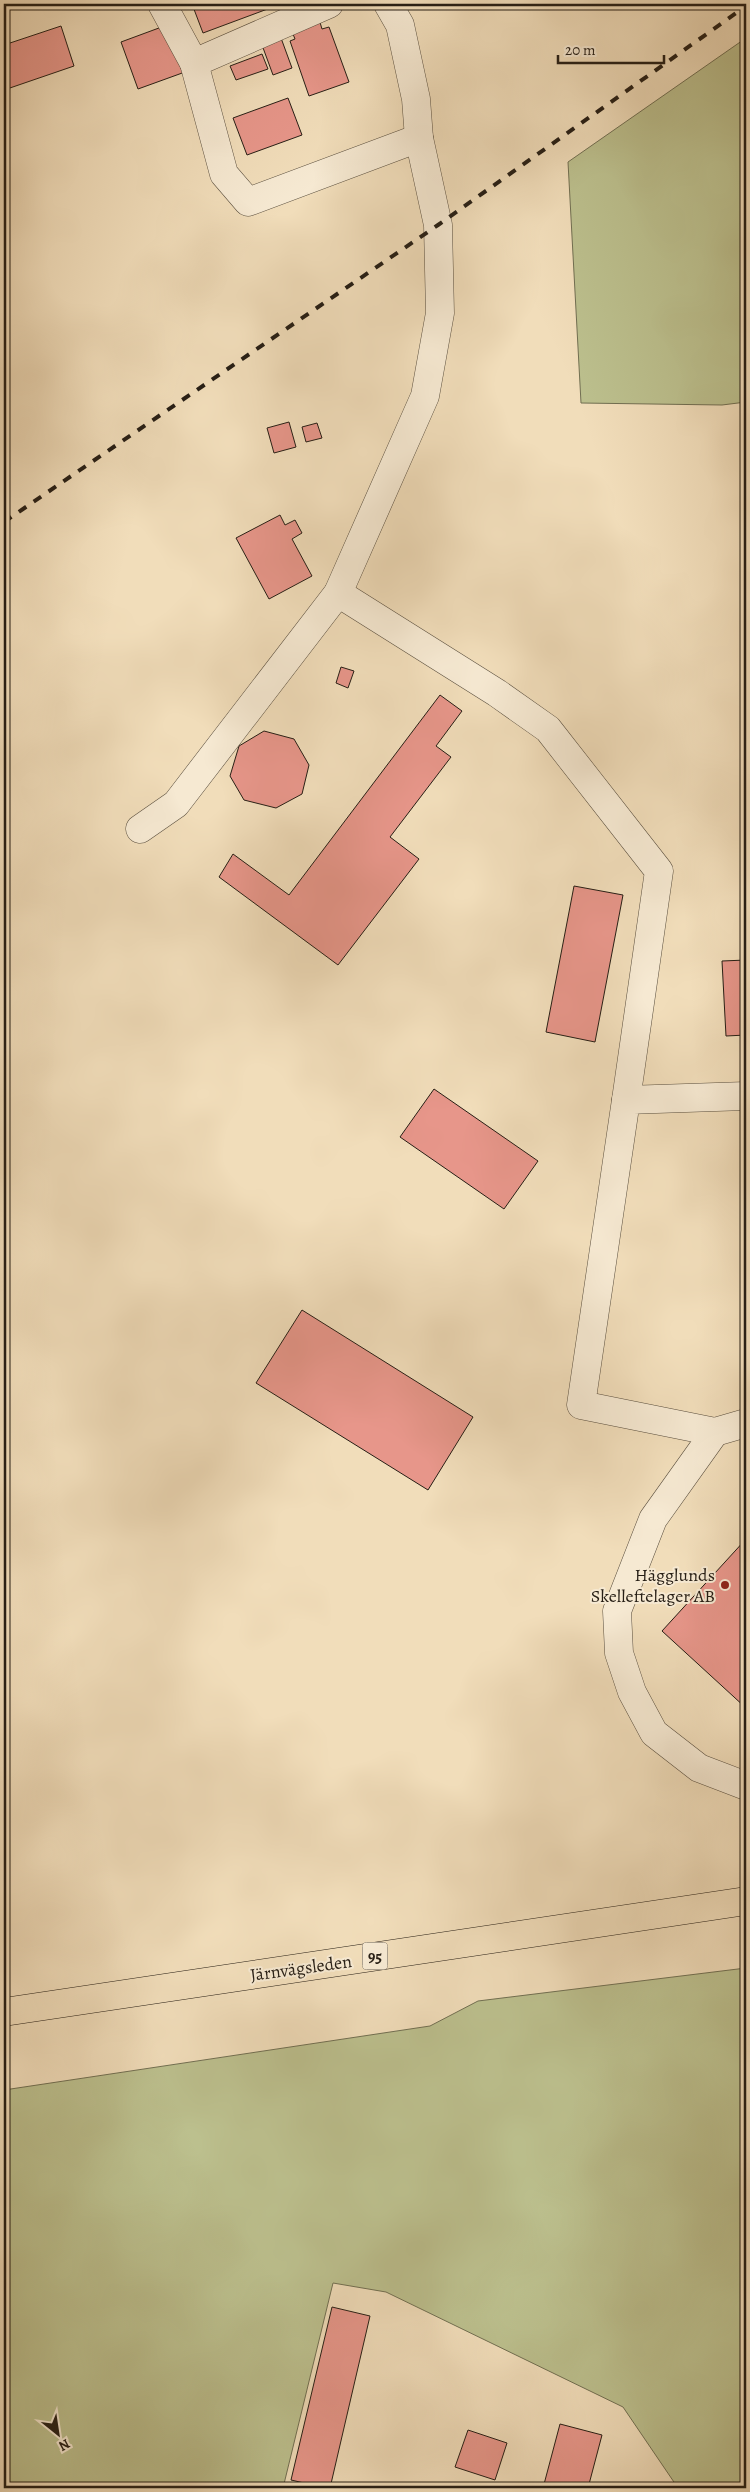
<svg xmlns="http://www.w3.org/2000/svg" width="750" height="2492" viewBox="0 0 750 2492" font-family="Alegreya,serif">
  <rect width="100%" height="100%" fill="#f1ddba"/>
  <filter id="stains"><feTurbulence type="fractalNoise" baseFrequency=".004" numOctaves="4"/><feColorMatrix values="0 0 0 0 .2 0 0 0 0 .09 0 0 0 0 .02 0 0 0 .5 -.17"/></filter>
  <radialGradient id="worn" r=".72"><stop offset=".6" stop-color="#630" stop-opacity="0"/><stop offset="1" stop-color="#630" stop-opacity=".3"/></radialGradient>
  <g fill="#bcc08e" stroke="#716f52">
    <polygon points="746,38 746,402 722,405 581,403 568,162"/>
    <polygon points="746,1968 746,2488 678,2488 623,2407 386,2292 333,2283 283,2488 4,2488 4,2090 430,2026 478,2001"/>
  </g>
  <g fill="#e7968a" stroke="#261e15">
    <polygon points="192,4 281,4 203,33"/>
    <polygon points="319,19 322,29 329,27 349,82 309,96 290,41 295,39 291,29"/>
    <polygon points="167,25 185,72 138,89 121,42"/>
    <polygon points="61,26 74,66 4,90 4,45"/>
    <polygon points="281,38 292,68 273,75 262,45"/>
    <polygon points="262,54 268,69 236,80 230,66"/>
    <polygon points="288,98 302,135 247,155 233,118"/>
    <polygon points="289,422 296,447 274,453 267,428"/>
    <polygon points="317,423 322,438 306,442 302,427"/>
    <polygon points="280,515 285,525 295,520 302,533 292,539 312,576 269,599 236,538"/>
    <polygon points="341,667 354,671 348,688 336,683"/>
    <polygon points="440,695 462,711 436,746 451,757 390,837 419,859 338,965 219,877 233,854 289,895"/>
    <polygon points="264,731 294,739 309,765 302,794 276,808 244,800 230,776 239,746"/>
    <polygon points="574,886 623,895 595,1042 546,1032"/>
    <polygon points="746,960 746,1035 726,1036 722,961"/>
    <polygon points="434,1089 538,1161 504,1209 400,1137"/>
    <polygon points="302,1310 473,1417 428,1490 256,1383"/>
    <polygon points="746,1539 746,1708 662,1631"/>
    <polygon points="332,2307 370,2316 330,2488 326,2488 291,2480"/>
    <polygon points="560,2424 602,2435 588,2488 543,2488"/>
    <polygon points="468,2430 507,2443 495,2480 455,2467"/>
  </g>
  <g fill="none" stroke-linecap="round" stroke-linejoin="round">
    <defs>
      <g id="minor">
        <polyline points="162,4 194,63"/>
        <polyline points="329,4 194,63 224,174 248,202 419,138"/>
        <polyline points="338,593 497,693 548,729 659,871 626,1100"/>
        <polyline points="140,829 176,804 338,593 425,396 440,313 438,225 419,138 416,99 400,25 388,4"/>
        <polyline points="746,1096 626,1100 581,1405 715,1432 746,1423"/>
        <polyline points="715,1432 653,1519 617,1611 619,1653 632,1692 654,1733 699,1768 746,1786"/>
      </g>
      <polyline id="major" points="4,2012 746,1901"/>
    </defs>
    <use href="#minor" stroke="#594e3e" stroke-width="29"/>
    <use href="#major" stroke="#261e15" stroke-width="29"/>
    <use href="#minor" stroke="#f6e9d2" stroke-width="28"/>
    <use href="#major" stroke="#f1ddba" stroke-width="28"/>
    <polyline stroke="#261e15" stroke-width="4" stroke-dasharray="9 9" stroke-linecap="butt" points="4,522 438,225 746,6"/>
  </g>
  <circle fill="#8f2418" stroke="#f6e9d2" stroke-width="2" cx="725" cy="1585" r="5"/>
  <g text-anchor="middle" stroke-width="4" stroke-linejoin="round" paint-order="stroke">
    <rect fill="#f6e9d2" stroke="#645b4e" stroke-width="1" x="362.5" y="1942.5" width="25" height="27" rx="4"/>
    <g font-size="16" font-weight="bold" fill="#261e15">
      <text x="375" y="1962">95</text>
    </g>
    <g font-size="18" fill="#261e15" stroke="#f6e9d2" text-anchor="end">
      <text x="715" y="1581">Hägglunds<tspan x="715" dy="21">Skelleftelager AB</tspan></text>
    </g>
    <g font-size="18" fill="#261e15" stroke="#f6e9d2">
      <text transform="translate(301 1968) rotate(-8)" y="6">Järnvägsleden</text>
    </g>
  </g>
  <rect width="750" height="2492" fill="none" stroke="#f1ddba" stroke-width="20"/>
  <rect x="5" y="5" width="740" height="2482" fill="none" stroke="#261e15" stroke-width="2.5"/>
  <rect x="10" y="10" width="730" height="2472" fill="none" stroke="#261e15"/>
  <g transform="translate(58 2434) rotate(150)" stroke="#f6e9d2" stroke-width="4" paint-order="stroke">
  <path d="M0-4L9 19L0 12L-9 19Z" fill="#261e15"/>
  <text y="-8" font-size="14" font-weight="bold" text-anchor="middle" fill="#261e15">N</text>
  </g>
  <path d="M558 55v8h106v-8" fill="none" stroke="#261e15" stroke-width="2.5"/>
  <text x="565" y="55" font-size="15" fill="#261e15" stroke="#f6e9d2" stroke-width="4" paint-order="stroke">20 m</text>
  <rect width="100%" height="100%" filter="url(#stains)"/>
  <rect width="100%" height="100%" fill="url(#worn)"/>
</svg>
